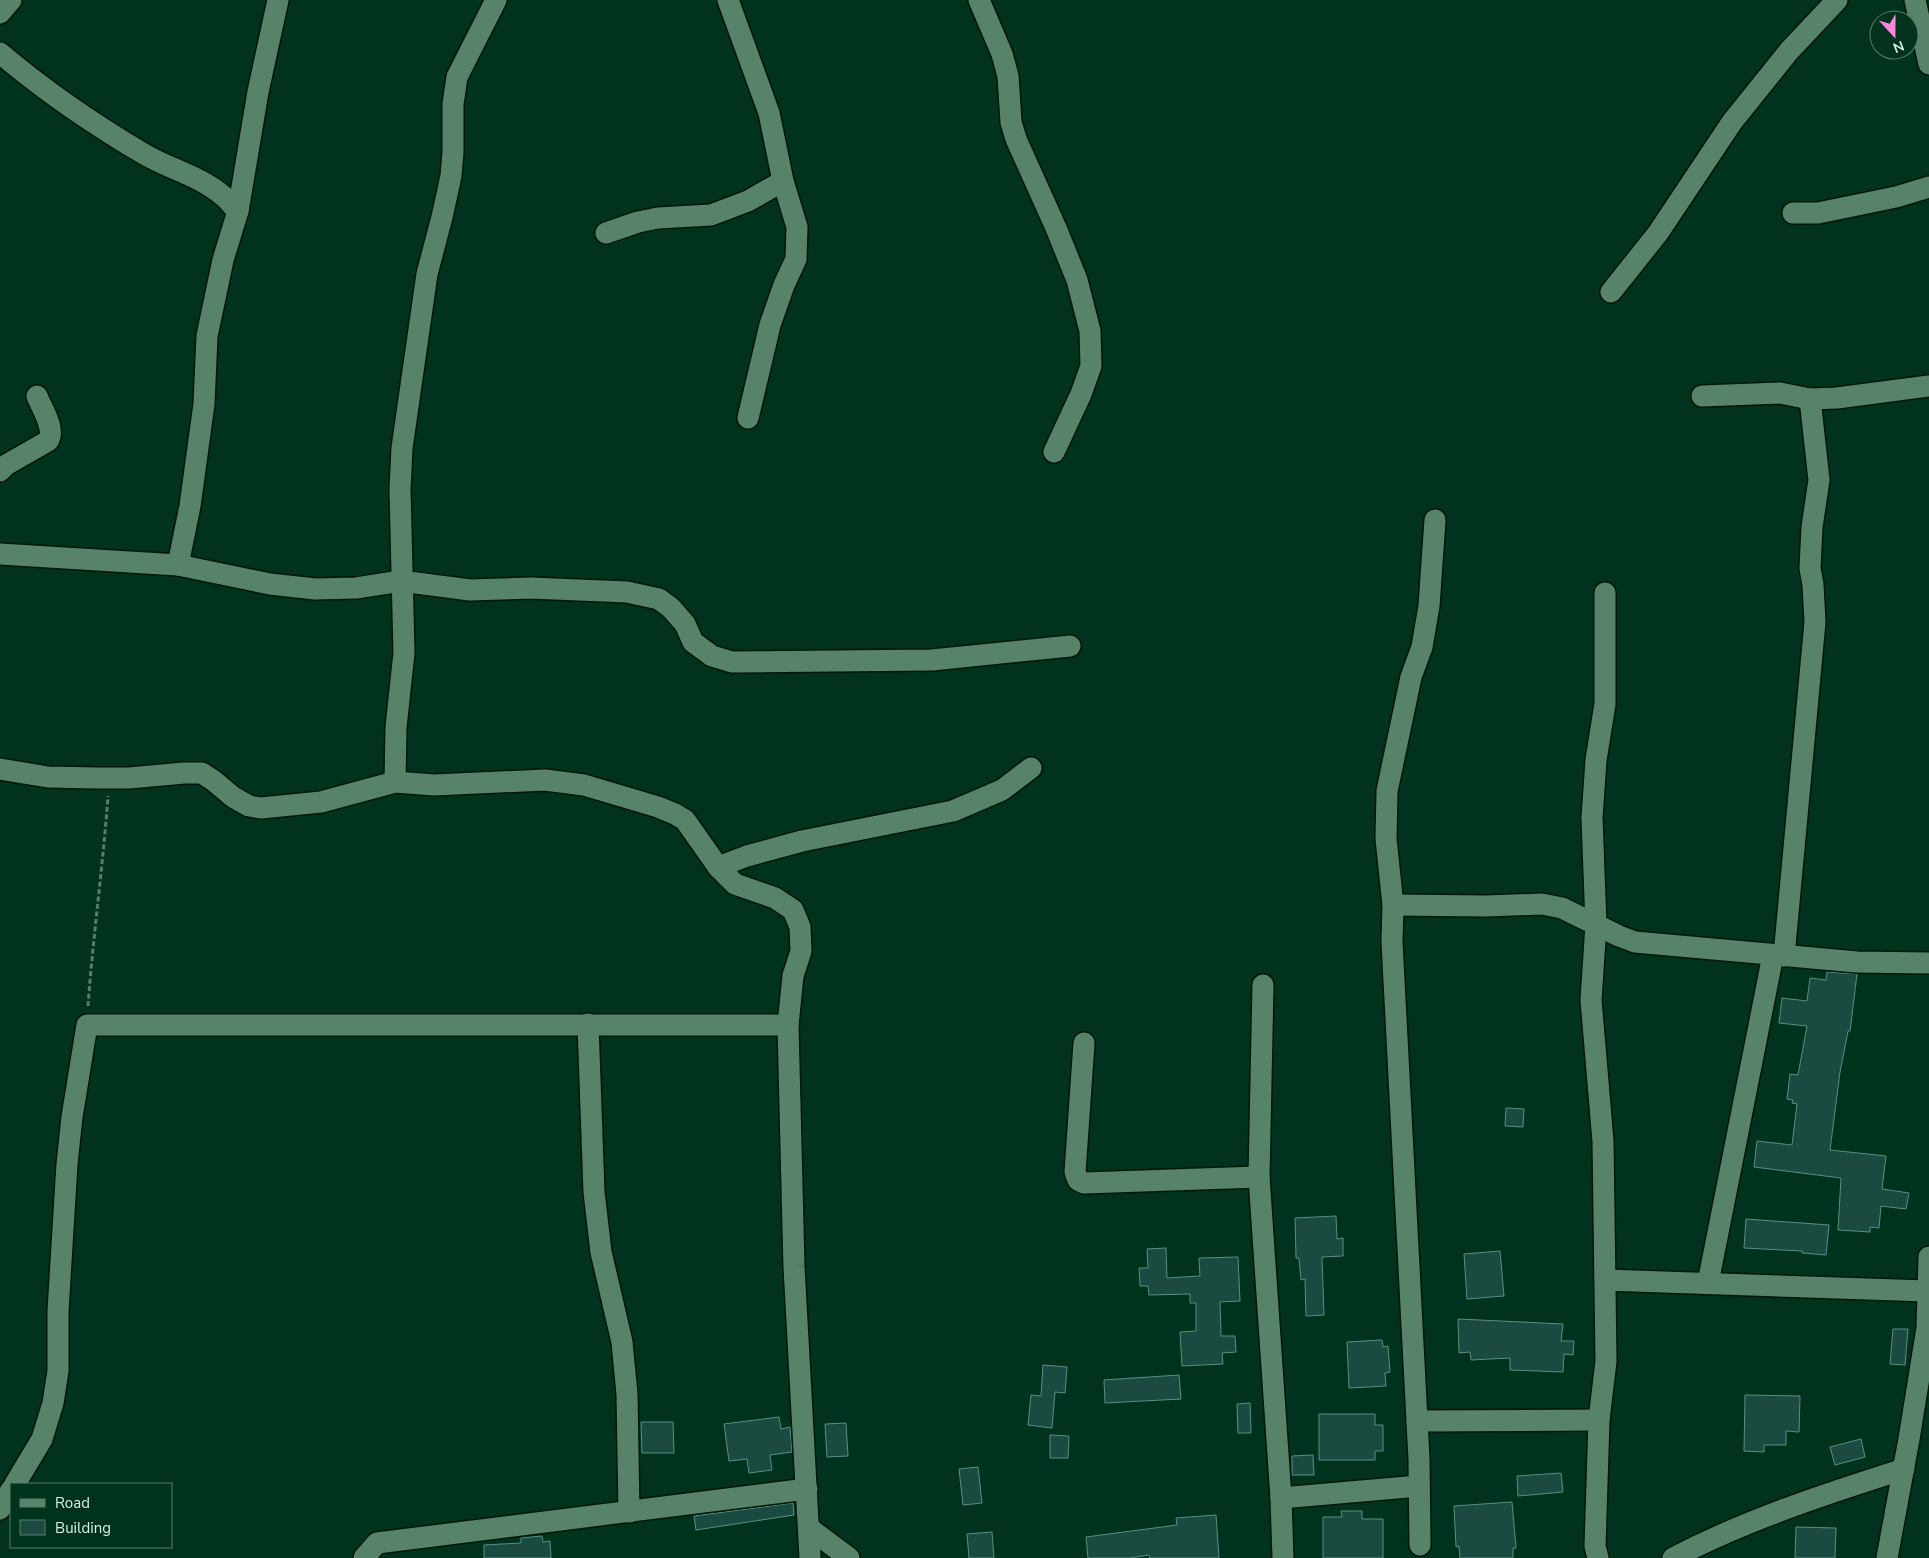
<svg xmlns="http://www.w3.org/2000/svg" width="1929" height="1558" viewBox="0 0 1929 1558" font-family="'Nunito Sans',sans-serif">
  <rect width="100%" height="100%" fill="#01321d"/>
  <g fill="#1a4a40" stroke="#579184">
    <polygon points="1827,972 1857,974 1850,1031 1848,1031 1840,1072 1830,1150 1886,1156 1882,1189 1909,1193 1906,1209 1881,1206 1879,1228 1870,1227 1870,1232 1838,1230 1841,1178 1754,1167 1757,1141 1792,1145 1797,1104 1792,1103 1793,1100 1787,1099 1790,1074 1798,1075 1807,1026 1779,1023 1782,998 1807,1001 1810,978 1826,980"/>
    <polygon points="1506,1108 1524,1109 1523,1127 1505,1126"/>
    <polygon points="1336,1216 1337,1239 1343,1238 1343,1256 1322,1257 1324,1315 1306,1316 1305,1279 1301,1280 1299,1258 1296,1258 1295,1218"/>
    <polygon points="1746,1219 1829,1225 1826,1255 1802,1253 1802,1251 1744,1248"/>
    <polygon points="1166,1248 1167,1278 1200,1276 1199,1258 1238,1257 1240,1301 1220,1302 1221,1336 1235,1336 1236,1352 1222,1353 1223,1364 1182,1366 1180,1332 1196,1331 1196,1303 1190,1303 1190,1294 1149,1295 1148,1286 1140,1286 1139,1268 1148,1268 1147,1249"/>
    <polygon points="1500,1251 1504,1296 1467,1299 1464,1254"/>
    <polygon points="1458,1319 1563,1324 1561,1341 1574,1341 1573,1355 1564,1354 1563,1372 1510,1370 1510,1358 1471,1360 1470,1352 1459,1353"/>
    <polygon points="1893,1329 1908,1329 1905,1365 1890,1364"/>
    <polygon points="1382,1340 1383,1347 1388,1346 1390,1372 1385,1373 1386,1386 1349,1388 1347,1342"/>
    <polygon points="1043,1365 1067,1367 1065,1393 1055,1392 1052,1428 1028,1425 1031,1395 1041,1396"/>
    <polygon points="1179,1375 1181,1399 1105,1403 1104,1380"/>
    <polygon points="1745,1395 1800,1396 1799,1432 1786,1431 1786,1445 1764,1445 1764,1452 1744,1451"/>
    <polygon points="1250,1403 1251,1433 1238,1433 1237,1404"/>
    <polygon points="1319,1414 1375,1414 1375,1425 1383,1425 1383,1451 1375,1451 1375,1460 1319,1460"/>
    <polygon points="779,1417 781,1429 790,1427 792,1452 770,1455 772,1470 749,1473 747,1459 729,1461 724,1424"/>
    <polygon points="641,1422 673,1422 674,1453 642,1453"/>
    <polygon points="846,1423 848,1456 827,1457 825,1424"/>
    <polygon points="1050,1435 1069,1436 1068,1458 1050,1458"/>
    <polygon points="1861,1439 1865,1457 1835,1465 1830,1447"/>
    <polygon points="1313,1455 1314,1475 1292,1475 1292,1456"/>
    <polygon points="978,1467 982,1503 963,1505 959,1469"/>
    <polygon points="1561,1473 1563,1492 1518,1496 1517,1476"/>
    <polygon points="1512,1502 1516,1548 1513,1548 1513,1558 1460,1558 1459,1546 1456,1547 1454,1506"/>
    <polygon points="793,1503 794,1515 696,1530 694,1516"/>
    <polygon points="1341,1511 1362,1511 1362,1519 1383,1519 1383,1558 1323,1558 1323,1517 1342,1517"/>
    <polygon points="1216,1515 1219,1558 1150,1558 1149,1555 1130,1558 1088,1558 1086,1537 1177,1525 1176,1518"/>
    <polygon points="1796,1527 1836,1528 1835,1558 1795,1558"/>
    <polygon points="992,1532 994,1558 969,1558 967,1534"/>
    <polygon points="542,1536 543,1542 550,1541 551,1558 484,1558 484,1545 521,1543 521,1538"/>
  </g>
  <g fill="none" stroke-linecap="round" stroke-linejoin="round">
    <defs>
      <g id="minor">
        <polyline points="728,0 769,113 783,181 797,227 796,259 784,285 770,325 748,418"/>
        <polyline points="979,0 1002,54 1008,76 1011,122 1016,139 1056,228 1077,280 1090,331 1091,366 1081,394 1054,452"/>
        <polyline points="1915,0 1929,64"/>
        <polyline points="0,13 11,0"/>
        <path d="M 0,53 C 45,91 93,124 144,154 C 169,169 200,176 222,195 C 228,199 232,206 238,211"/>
        <polyline points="1793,213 1818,213 1896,197 1929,187"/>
        <polyline points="606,233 638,222 658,218 711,215 748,201 783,181"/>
        <polyline points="1611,292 1658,233 1732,122 1789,51 1837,0"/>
        <polyline points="1702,396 1780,393 1810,399 1837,398 1929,386"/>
        <path d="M 0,471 L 6,465 L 48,441 C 56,429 42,409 37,396"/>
        <polyline points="0,554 178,565 270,584 315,589 356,588 401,581 470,590 531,588 627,592 659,599 671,608 685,624 693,642 712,656 732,662 932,660 1070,646"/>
        <polyline points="178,565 190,506 204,404 207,336 223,260 238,211 258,92 278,0"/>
        <polyline points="0,769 48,777 97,778 129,778 184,773 202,773 214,781 233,797 249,806 261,808 321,802 395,782 434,785 545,780 584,785 658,807 675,814 685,820 718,867 747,856 802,841 953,811 1002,790 1031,768"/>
        <polyline points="395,782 396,727 404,653 400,489 402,448 427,274 442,217 451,176 453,152 453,104 457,77 496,0"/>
        <polyline points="718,867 735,884 775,898 793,910 800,927 801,951 793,976 788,1025 794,1267 810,1558"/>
        <polyline points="1393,905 1486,906 1542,904 1562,908 1619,936 1635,942 1857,962 1929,963"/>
        <polyline points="1784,956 1815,622 1813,585 1810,568 1812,527 1819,480 1810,399"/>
        <polyline points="1263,985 1259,1177 1281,1498 1283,1558"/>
        <polyline points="588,1024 594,1192 601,1252 622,1342 627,1394 629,1512"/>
        <polyline points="1084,1043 1075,1172 1078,1180 1084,1183 1259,1177"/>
        <polyline points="1605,1280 1927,1291"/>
        <polyline points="1708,1283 1773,955"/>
        <polyline points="1417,1421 1599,1420"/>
        <polyline points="15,1484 42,1439 53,1403 58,1371 58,1311 67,1164 72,1117 87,1025 788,1025"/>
        <polyline points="1281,1498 1419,1486"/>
        <polyline points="0,1509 11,1490"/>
        <polyline points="809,1528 849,1558"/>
        <polyline points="1420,1545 1419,1459 1392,942 1393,905 1386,839 1387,791 1411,677 1422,647 1429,606 1435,520"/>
        <polyline points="364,1558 377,1543 807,1489"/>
        <polyline points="1598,1558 1595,1546 1599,1420 1606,1361 1603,1141 1591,1000 1596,925 1592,818 1596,760 1605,704 1605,593"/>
        <path d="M 1673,1558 C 1746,1520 1825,1494 1904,1469"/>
        <polyline points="1887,1558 1909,1439 1927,1328 1929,1257"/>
      </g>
    </defs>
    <use href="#minor" stroke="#02170b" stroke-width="24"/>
    <path stroke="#567d6b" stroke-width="3" stroke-dasharray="5 2.5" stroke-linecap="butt" d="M 88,1006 C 93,936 103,866 108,796"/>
    <use href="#minor" stroke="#568369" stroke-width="21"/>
  </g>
  <rect x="10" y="1483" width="162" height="65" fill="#01321d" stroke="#577e6b"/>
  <rect x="20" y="1499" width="25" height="8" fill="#568369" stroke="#577e6b"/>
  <text x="55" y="1508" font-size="15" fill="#d7efe0">Road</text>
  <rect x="20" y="1520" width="25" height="15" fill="#1a4a40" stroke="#577e6b"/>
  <text x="55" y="1533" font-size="15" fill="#d7efe0">Building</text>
  <g transform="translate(1894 35) rotate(159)"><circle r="24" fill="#01321d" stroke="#577e6b"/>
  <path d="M0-4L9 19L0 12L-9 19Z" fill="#ff85de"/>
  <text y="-8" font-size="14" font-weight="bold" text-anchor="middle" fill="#d7efe0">N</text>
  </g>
</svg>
